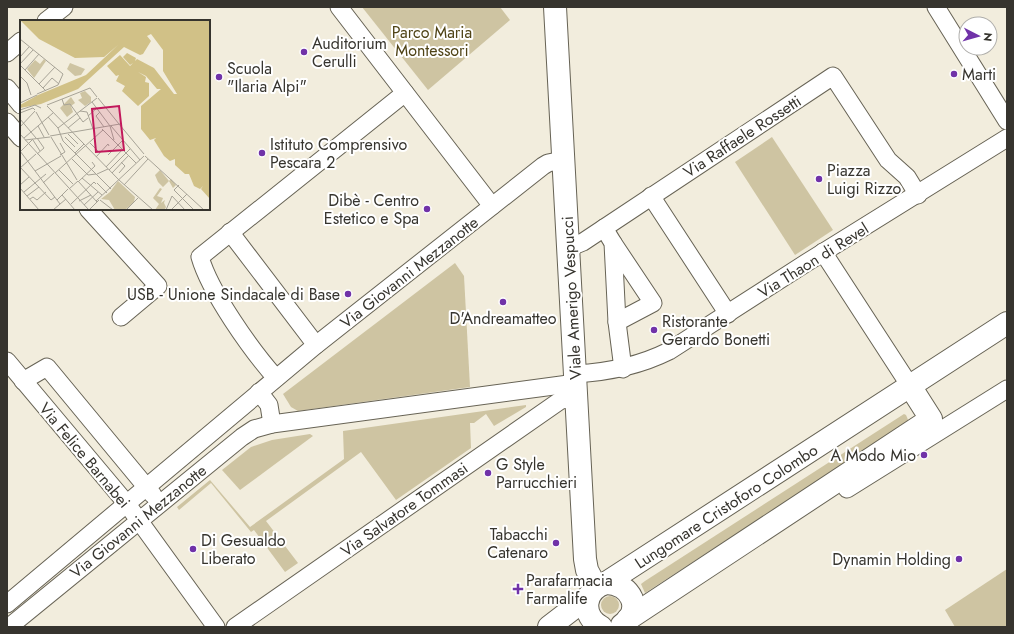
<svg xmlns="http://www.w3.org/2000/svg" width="1014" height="634" viewBox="0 0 1014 634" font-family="Jost,sans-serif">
  <rect width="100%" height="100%" fill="#f2eddd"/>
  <g fill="#cec4a2">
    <polygon points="362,7 500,7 510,20 428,90"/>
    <polygon points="772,137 833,230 795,255 735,162"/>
    <polygon points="455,263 464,276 470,387 298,411 291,407 283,394"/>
    <polygon points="526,405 526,407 494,426 486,414 474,423 470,423 471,448 396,500 361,452 266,521 298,563 285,572 254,530 251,532 211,483 179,510 177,507 210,480 250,527 344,459 343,431"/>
    <polygon points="904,414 906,415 909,422 645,593 641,584 645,581"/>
    <polygon points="310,434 313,436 240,490 222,470 251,447 272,440"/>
    <polygon points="1007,569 1007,627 955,627 945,610"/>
    <circle cx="610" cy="605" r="9"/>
  </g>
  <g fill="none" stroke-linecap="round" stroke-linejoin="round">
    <defs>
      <g id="street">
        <polyline points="339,7 492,206"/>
        <polyline points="936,7 1007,121"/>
        <polyline points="46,21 64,7"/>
        <polyline points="7,53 21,41"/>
        <polyline points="7,88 21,105"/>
        <polyline points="7,122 21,138"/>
        <polyline points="651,196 728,314"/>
        <polyline points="88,209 158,286 121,317"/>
        <polyline points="604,228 613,243 617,322 623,369"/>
        <polyline points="230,232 316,345"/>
        <polyline points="613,243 653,303 617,322"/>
        <polyline points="568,248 583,242 833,76 888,160 907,177 918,195"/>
        <polyline points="823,252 910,386"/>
        <polyline points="7,361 127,504 216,627"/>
        <path d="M 576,374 C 609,372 639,366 669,351 L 806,263 L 1007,138"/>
        <path d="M 276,378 C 251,350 210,292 200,257 L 405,93"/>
        <polyline points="23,381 47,367 153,495"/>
        <polyline points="259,392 269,405 272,424"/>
        <polyline points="847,489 1007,389"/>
        <polyline points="7,604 316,345 543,166 548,163 563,160"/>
        <polyline points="9,627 242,437 254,429 272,424 576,383"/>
        <polyline points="235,627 561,400 577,398"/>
      </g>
      <g id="secondary">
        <polyline points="555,7 585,559 587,570 596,587"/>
        <polyline points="606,583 1007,323"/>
        <polyline points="628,619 931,419 910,386"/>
        <polyline points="549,627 588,597"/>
        <path d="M 601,627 C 581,616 583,590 606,583 C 631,583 644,610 622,625"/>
      </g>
    </defs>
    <use href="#street" stroke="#676355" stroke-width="19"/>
    <use href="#secondary" stroke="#676355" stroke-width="24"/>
    <use href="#street" stroke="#fff" stroke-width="17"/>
    <use href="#secondary" stroke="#fff" stroke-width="22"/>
  </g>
  <g fill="#7032a8" stroke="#fff" stroke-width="1.5">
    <circle cx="304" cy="52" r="4"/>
    <circle cx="954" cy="74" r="4"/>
    <circle cx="219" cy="77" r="4"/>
    <circle cx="262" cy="153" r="4"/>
    <circle cx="819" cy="179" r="4"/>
    <circle cx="427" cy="209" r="4"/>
    <circle cx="348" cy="294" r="4"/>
    <circle cx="503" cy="302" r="4"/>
    <circle cx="654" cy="330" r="4"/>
    <circle cx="924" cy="455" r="4"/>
    <circle cx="488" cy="473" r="4"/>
    <circle cx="556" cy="543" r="4"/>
    <circle cx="193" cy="549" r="4"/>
    <circle cx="959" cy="559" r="4"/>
    <path d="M516 583h4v4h4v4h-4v4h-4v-4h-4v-4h4z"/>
  </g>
  <g text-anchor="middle" stroke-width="4" stroke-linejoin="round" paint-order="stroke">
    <g font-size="16" fill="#4f4316" stroke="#fff">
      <text x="432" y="38">Parco Maria<tspan x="432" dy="18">Montessori</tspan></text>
    </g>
    <g font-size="16" fill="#36342e" stroke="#fff" text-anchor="start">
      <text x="312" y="49">Auditorium<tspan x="312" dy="18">Cerulli</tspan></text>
      <text x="227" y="74">Scuola<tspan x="227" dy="18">"Ilaria Alpi"</tspan></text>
      <text x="962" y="80">Marti</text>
      <text x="270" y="150">Istituto Comprensivo<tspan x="270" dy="18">Pescara 2</tspan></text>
      <text x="827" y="176">Piazza<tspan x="827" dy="18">Luigi Rizzo</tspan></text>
      <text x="419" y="206" text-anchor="end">Dibè - Centro<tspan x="419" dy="18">Estetico e Spa</tspan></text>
      <text x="340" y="300" text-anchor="end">USB - Unione Sindacale di Base</text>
      <text x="503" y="324" text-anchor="middle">D'Andreamatteo</text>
      <text x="662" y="327">Ristorante<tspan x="662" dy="18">Gerardo Bonetti</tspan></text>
      <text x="916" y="461" text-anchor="end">A Modo Mio</text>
      <text x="496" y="470">G Style<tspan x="496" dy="18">Parrucchieri</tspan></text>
      <text x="548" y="540" text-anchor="end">Tabacchi<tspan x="548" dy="18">Catenaro</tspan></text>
      <text x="201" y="546">Di Gesualdo<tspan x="201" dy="18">Liberato</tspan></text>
      <text x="951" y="565" text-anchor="end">Dynamin Holding</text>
      <text x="526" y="586">Parafarmacia<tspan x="526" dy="18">Farmalife</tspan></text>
    </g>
    <g font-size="16" fill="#36342e" stroke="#fff">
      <text transform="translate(742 136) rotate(-33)" y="6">Via Raffaele Rossetti</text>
      <text transform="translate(813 260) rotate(-32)" y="6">Via Thaon di Revel</text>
      <text transform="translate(409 272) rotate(-38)" y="6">Via Giovanni Mezzanotte</text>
      <text transform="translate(571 298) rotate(-93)" y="6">Viale Amerigo Vespucci</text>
      <text transform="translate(85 455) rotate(50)" y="6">Via Felice Barnabei</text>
      <text transform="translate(726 506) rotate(-33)" y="6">Lungomare Cristoforo Colombo</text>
      <text transform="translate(404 509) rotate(-35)" y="6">Via Salvatore Tommasi</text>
      <text transform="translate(138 521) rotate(-39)" y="6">Via Giovanni Mezzanotte</text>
    </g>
  </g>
  <g transform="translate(20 20)">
    <rect width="190" height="190" fill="#f2eddd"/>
    <path d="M 24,39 L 26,41 L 14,58 L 7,49 L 15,40 L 20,44 ZM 50,43 L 65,49 L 61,55 L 55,56 L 47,49 ZM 65,71 L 71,77 L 71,82 L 65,86 L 58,80 L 62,78 L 60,73 ZM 51,77 L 55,83 L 51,86 L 53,92 L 47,97 L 40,88 ZM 140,150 L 149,161 L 151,159 L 156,165 L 153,168 L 149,161 L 143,167 L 138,162 L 135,155 ZM 98,161 L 115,177 L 114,182 L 105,190 L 95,190 L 89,180 L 81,179 L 90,172 ZM 140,168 L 142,169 L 137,176 L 143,178 L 141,183 L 145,180 L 144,183 L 146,187 L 145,189 L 135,190 L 139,184 L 133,178 Z" fill="#cec4a2"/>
    <path d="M 0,0 L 190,0 L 190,179 L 181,169 L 183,166 L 180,169 L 174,166 L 169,154 L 165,154 L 155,145 L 155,139 L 150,141 L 144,136 L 134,120 L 136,118 L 130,120 L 121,109 L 121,86 L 141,69 L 137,69 L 126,56 L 118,52 L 126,57 L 125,62 L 129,63 L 129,76 L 118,86 L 102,71 L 105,66 L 96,61 L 99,55 L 96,56 L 87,46 L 100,35 L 110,46 L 113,43 L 110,45 L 103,37 L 107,33 L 116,38 L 115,41 L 117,39 L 134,48 L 154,74 L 157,74 L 143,51 L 143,30 L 131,14 L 127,16 L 131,21 L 123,34 L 120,35 L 104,27 L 58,69 L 21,84 L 0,88 L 0,85 L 18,75 L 66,55 L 98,25 L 84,37 L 55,38 L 19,19 Z" fill="#d1c187"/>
    <path fill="none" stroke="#a7a397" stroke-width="1" d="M 0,19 L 43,54 L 38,65 L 17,74M 0,37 L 9,27M 0,44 L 13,30M 0,45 L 26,71M 5,50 L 19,34M 0,56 L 7,63 L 11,75M 19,64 L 35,47M 23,68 L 32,58 L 39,64M 78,78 L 99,104M 42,79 L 44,85 L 50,84 L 63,102 L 68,98M 72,82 L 90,106M 0,83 L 17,75M 27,85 L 70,68 L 77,77M 27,86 L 99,160 L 133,190M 0,90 L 15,85 L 21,88M 60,91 L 67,92 L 73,109M 16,92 L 29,115M 80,92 L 76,96 L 84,107M 0,93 L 13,88 L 15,90M 68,96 L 77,88M 28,97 L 38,108 L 43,121 L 91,169M 0,99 L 16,118M 99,104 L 124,134M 18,106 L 24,117M 90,106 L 94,120M 91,106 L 120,140M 0,107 L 15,91M 38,108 L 77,78M 48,108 L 60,98M 82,109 L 116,143M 0,114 L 68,189M 48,114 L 58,124M 30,116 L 100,104M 31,117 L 57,160M 45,117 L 55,127M 4,118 L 33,93M 17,118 L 24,128 L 17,134M 5,120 L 30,117M 13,120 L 20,131M 40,123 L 45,132 L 40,135M 70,123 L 80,133M 0,131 L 40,184M 0,132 L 13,119M 55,133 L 64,124M 88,135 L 103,120M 125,136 L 184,190M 76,137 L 88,124 L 89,126M 52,139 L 68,155 L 76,154M 0,147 L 31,180 L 35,177M 86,147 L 103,129M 0,148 L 16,134M 39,150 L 53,164M 89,150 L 110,129M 15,151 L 41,136M 35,153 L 83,110M 92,153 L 109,135M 99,153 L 105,146 L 101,142M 77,154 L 88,149M 62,158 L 82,175M 58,161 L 77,182M 59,161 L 75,146 L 72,142M 23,163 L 34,153M 77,163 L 87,173M 0,165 L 9,157M 104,165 L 128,139M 159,165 L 154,170 L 173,189M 0,168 L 19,190M 49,169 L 58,161M 4,172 L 26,154M 42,175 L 55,190M 7,176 L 19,167M 10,179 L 13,177 L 17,180 L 26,172M 37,180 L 48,169M 80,180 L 93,190M 59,181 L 71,175M 76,181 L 124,136M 51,184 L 74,162 L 76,164M 64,185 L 78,172M 70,189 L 79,180M 152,189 L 167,174M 33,190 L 46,179M 106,190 L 118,178M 146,190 L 152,176 L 165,190"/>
    <path fill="#c2185b" fill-opacity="0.15" stroke="#c2185b" stroke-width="2" d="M 99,86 L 104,130 L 76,132 L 72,89 Z"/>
    <rect width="190" height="190" fill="none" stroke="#36342e" stroke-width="2"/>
  </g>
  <rect width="1014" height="634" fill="none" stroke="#36342e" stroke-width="16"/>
  <g transform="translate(978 36) rotate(96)"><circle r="19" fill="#ffffff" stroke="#afaeab"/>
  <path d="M0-3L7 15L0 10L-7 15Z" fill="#7032a8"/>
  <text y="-6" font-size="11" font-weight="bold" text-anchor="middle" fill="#36342e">N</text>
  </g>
</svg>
